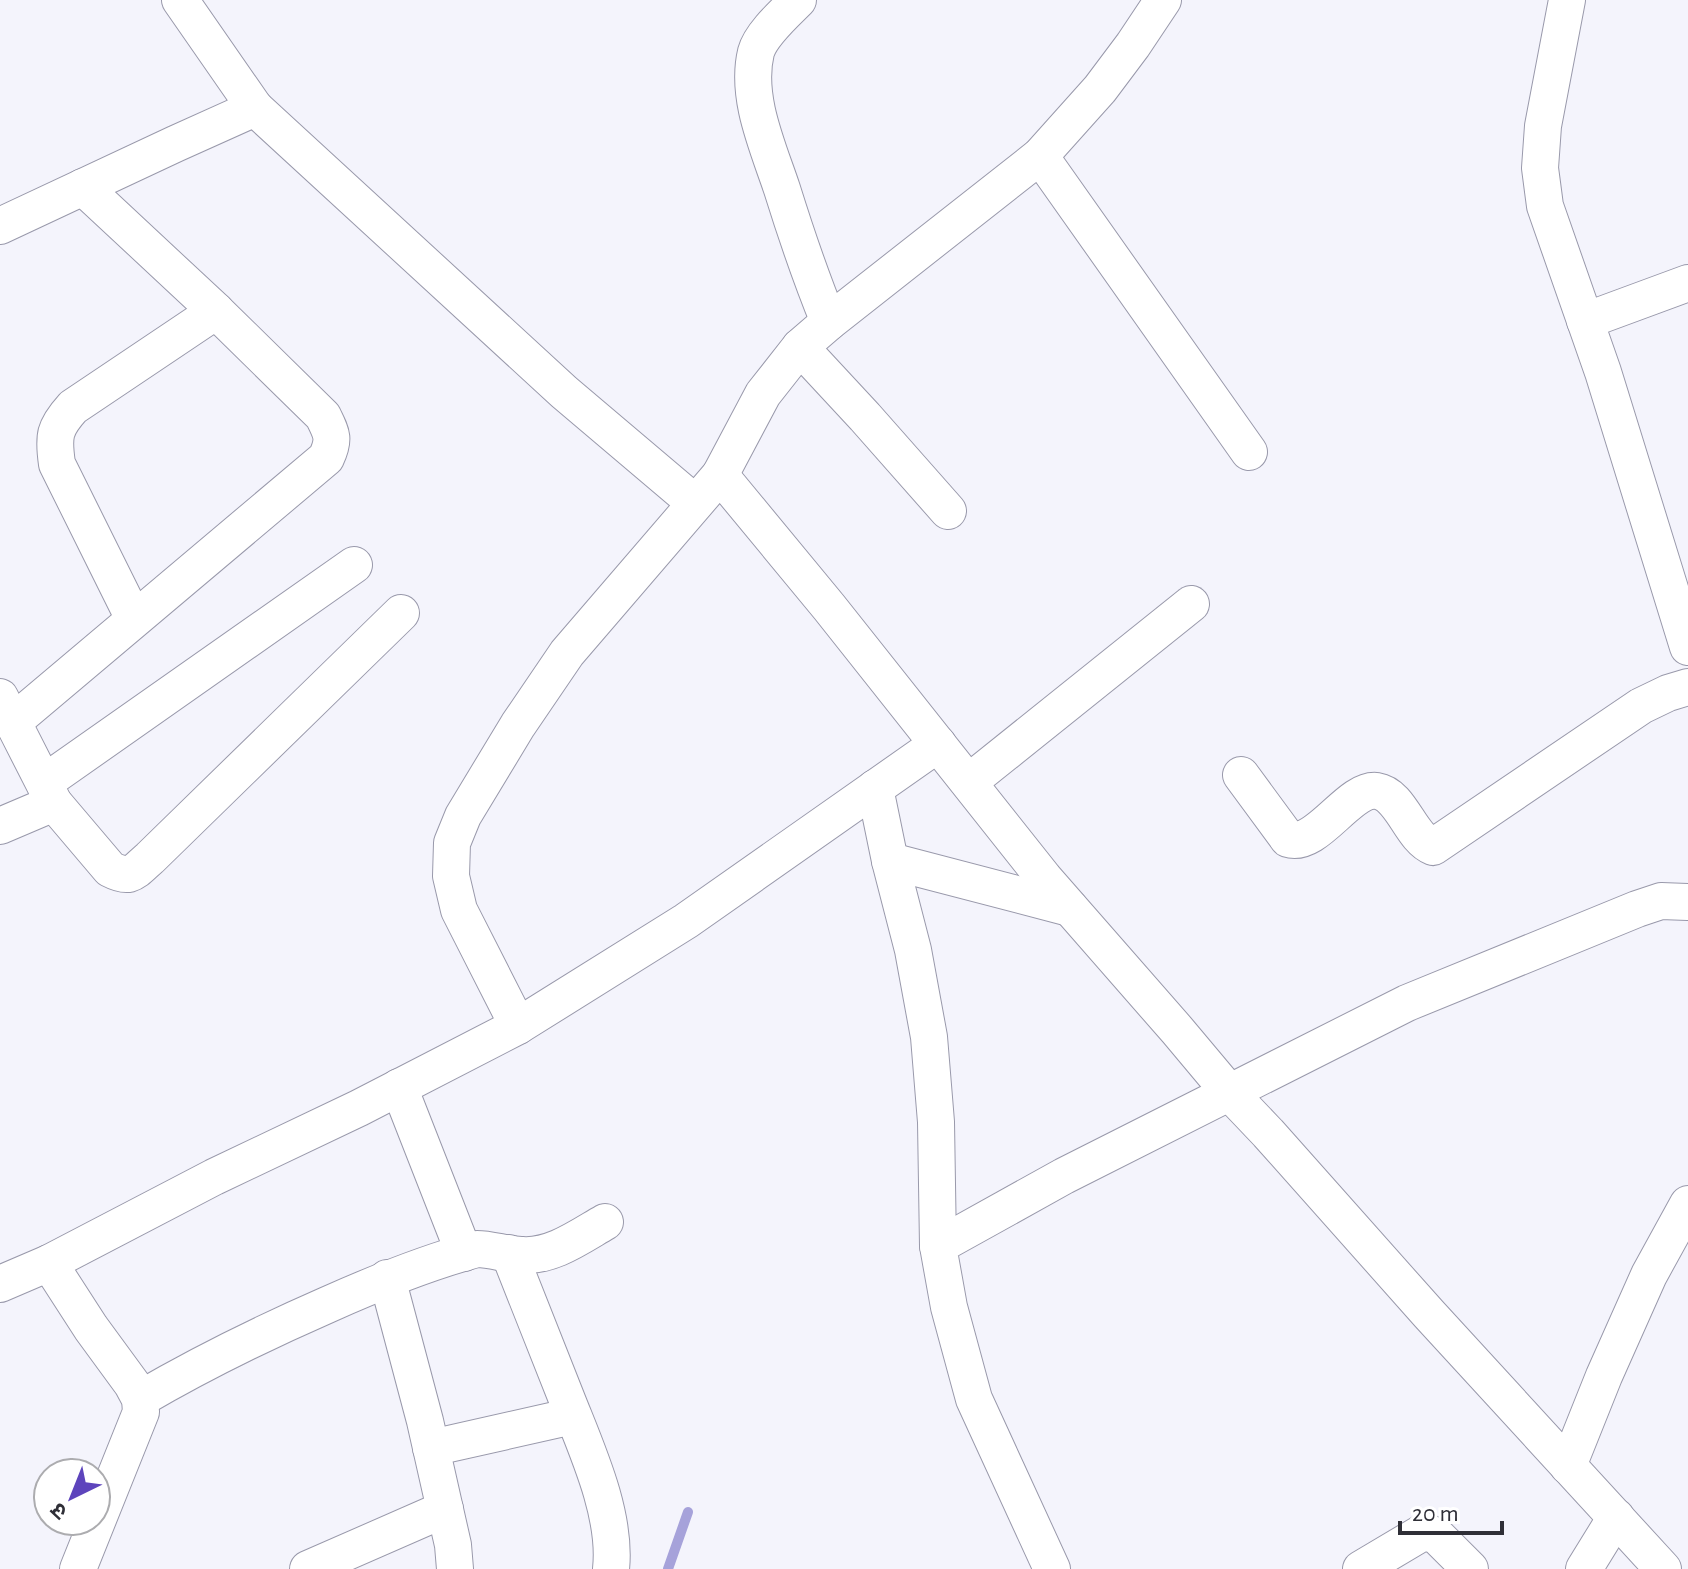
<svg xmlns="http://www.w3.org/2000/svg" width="1688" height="1569" viewBox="0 0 1688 1569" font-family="'Alegreya Sans','Noto Sans Devanagari',sans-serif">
  <rect width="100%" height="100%" fill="#f4f4fc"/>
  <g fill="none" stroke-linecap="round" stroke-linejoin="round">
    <polyline stroke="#a6a2da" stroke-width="10" points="668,1569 688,1512"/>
    <defs>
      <g id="minor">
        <path d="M 798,0 C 785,13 761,34 756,52 C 745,97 768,147 782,189 C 796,234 811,278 829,322"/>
        <polyline points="1567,0 1543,126 1540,168 1545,206 1603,372 1688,647"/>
        <polyline points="255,108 564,392 695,503"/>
        <polyline points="1040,156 1249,452"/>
        <polyline points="0,226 175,144 255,108 180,0"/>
        <polyline points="1585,321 1688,283"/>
        <polyline points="800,347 865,417 948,511"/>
        <polyline points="720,475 829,607 1044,878 1177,1030 1229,1092 1268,1133 1429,1314 1663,1569"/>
        <path d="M 134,619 L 57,464 C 53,436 54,428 73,407 L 216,311"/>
        <path d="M 0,697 L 54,803 L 110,869 C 131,880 134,872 150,858 L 401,613"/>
        <path d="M 13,722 L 326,458 C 335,439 332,434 323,416 L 216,311 L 83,187"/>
        <path d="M 1241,775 L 1288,839 C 1317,849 1349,787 1377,791 C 1402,795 1410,838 1433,847 L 1641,706 L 1668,693 L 1688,687"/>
        <polyline points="45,782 354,565"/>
        <polyline points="969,782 1191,604"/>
        <polyline points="875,788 890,861 913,950 929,1037 936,1122 938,1246"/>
        <polyline points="0,826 54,803"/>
        <polyline points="890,861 1070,908"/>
        <polyline points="518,1026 459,910 451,876 452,843 463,816 518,725 567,653 720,475 763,394 800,347 829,322 1040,156 1100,89 1133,45 1163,0"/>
        <polyline points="399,1087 464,1253"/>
        <path d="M 509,1253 C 528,1301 547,1349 566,1397 C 586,1448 617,1514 611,1569"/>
        <polyline points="49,1263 91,1328 132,1384 140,1399 141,1412 78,1569"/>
        <polyline points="387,1278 425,1421 453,1545 455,1569"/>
        <polyline points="0,1284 49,1263 214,1177 359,1108 518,1026 686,921 938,744"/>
        <path d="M 140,1399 C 200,1364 263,1333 327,1305 C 376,1283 425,1263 477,1249 C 492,1249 507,1255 522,1255 C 552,1257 579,1237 605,1222"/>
        <polyline points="431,1448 573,1416"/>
        <polyline points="1568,1466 1604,1376 1649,1275 1688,1204"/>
        <polyline points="308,1569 445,1509"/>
        <polyline points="1052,1569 974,1399 949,1307 938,1246 1064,1176 1407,1003 1637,909 1661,901 1688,902"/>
        <polyline points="1361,1569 1425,1531 1438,1537 1470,1569"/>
        <polyline points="1584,1569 1616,1517"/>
      </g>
    </defs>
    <use href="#minor" stroke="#9999ab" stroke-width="38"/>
    <use href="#minor" stroke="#fff" stroke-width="36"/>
  </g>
  <g transform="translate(72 1497) rotate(223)"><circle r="38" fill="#ffffff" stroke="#acacaf" stroke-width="2"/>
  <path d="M0-6L14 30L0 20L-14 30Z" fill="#5d44bc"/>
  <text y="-12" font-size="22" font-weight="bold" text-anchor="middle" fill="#2f2f37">उ</text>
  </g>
  <path d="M1400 1521v12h102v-12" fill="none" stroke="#2f2f37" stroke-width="4"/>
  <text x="1412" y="1521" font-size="24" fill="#2f2f37" stroke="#ffffff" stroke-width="6" paint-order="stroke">20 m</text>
</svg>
